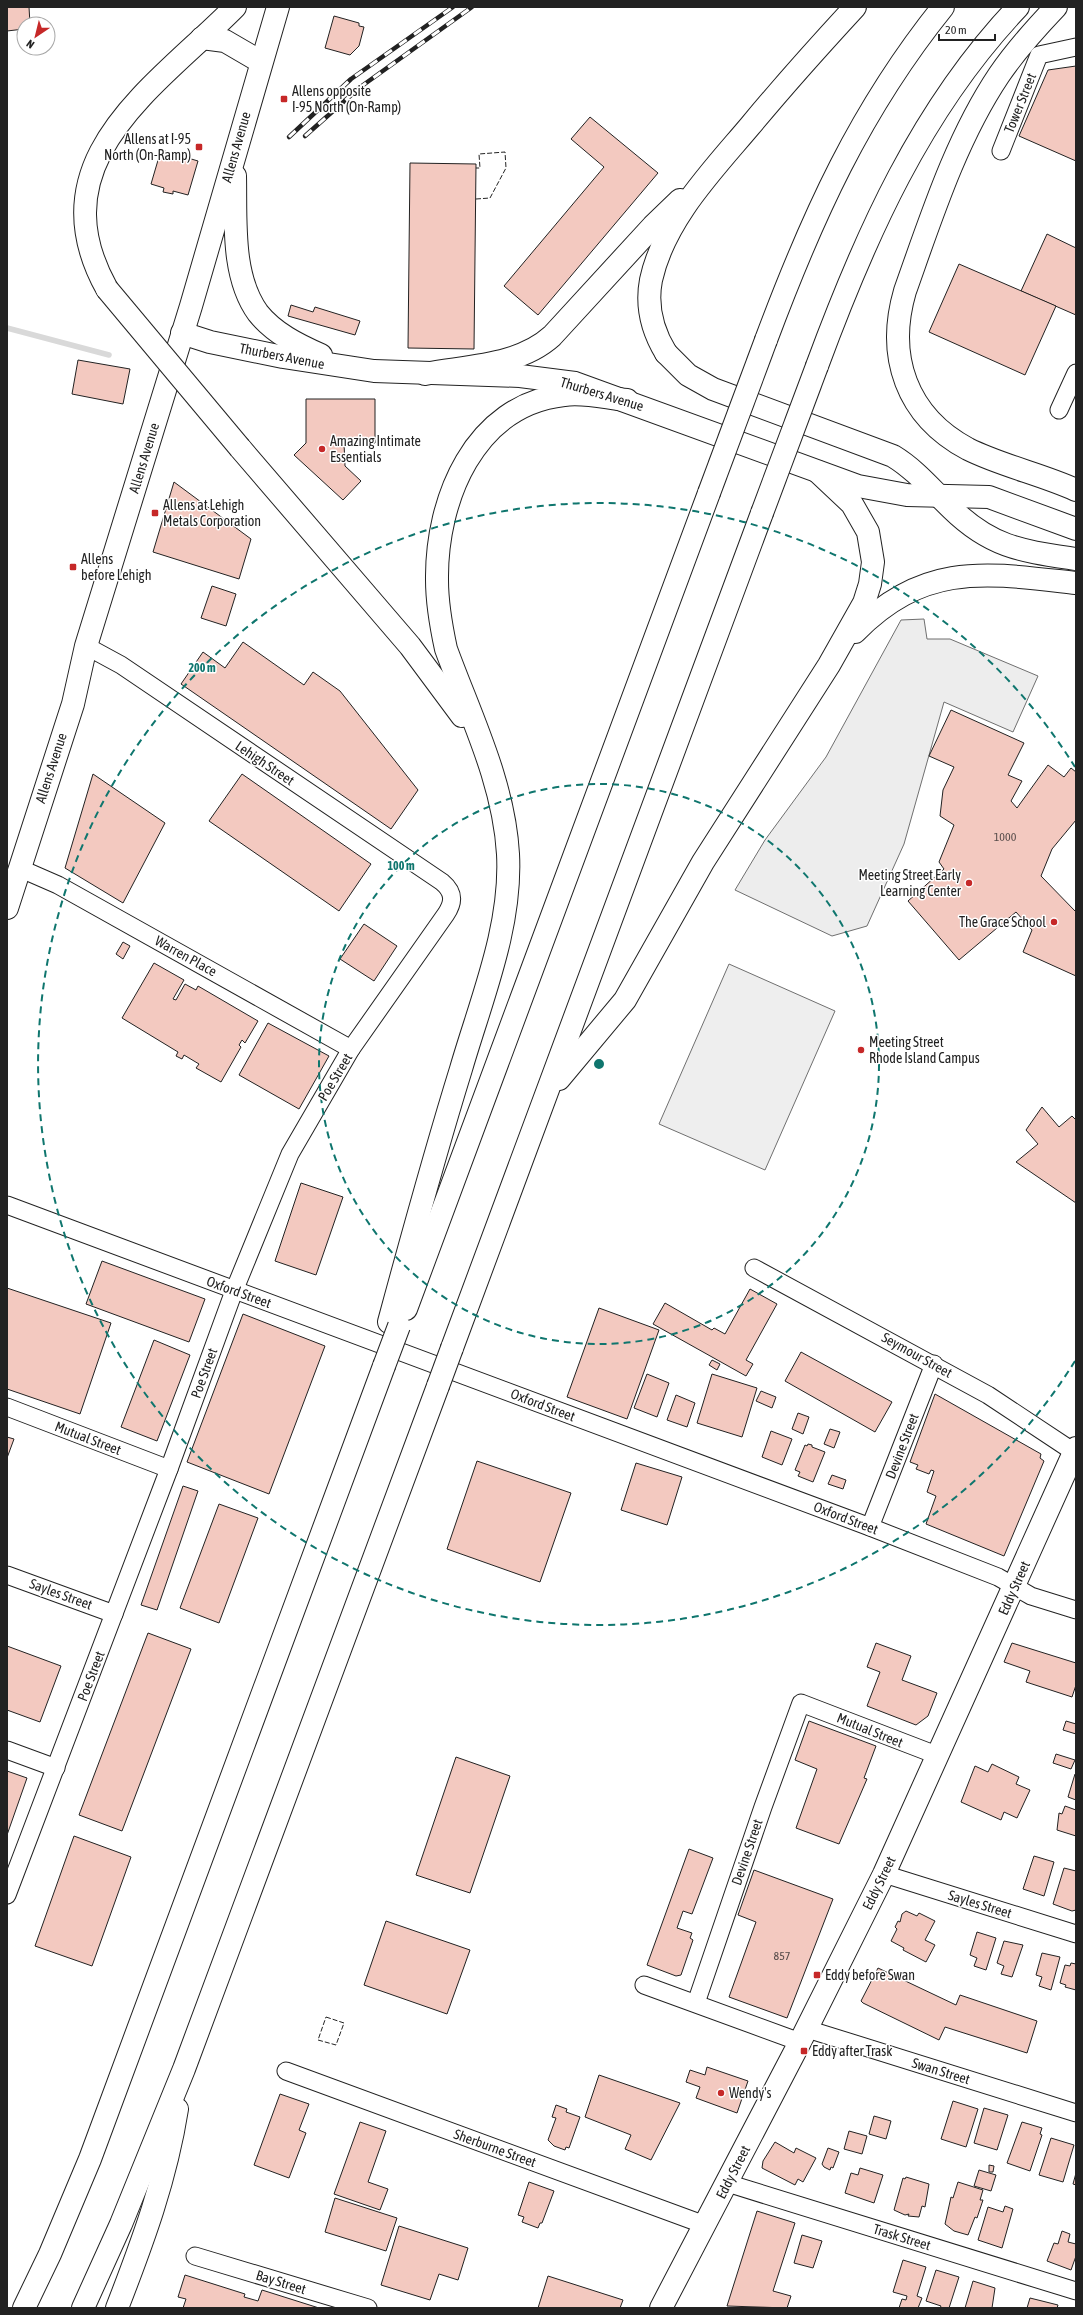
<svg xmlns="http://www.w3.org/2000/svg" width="1083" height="2315" viewBox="0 0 1083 2315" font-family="'Asap Condensed',sans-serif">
  <rect width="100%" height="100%" fill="#fff"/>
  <polygon fill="#eee" stroke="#6f6f6f" points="729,964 835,1011 765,1170 659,1124"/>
  <polygon fill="#ededed" stroke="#6f6f6f" points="924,619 927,639 950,639 1038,676 1013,732 944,702 904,844 867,926 832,936 735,890 765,840 826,757 901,620"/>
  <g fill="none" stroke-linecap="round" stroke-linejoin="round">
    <polyline stroke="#d9d9d9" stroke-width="5.5" points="7,328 109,355"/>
  </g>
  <g fill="#f3c9c0" stroke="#222">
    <polygon points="7,7 29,7 30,24 24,24 24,29 7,31"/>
    <polygon points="334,16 359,23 359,26 364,27 359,46 350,55 325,48"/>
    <polygon points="1076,66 1076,161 1019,136 1048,70"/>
    <polygon points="590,117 658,173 538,315 504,286 604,167 571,139"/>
    <polygon points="161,150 198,161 188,195 173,191 173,194 163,192 164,188 151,184"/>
    <polygon points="410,163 476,164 474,349 408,348"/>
    <polygon points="1047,234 1076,248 1076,315 1021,291"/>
    <polygon points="959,264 1056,306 1025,375 929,332"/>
    <polygon points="291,305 313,312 315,307 360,321 355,335 288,316"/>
    <polygon points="78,360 130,369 123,404 72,394"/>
    <polygon points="306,399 375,399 375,443 344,443 345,466 361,481 343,500 294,455 306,443"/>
    <polygon points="174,482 251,539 239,579 153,552"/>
    <polygon points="212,586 236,594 226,626 201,618"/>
    <polygon points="243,642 304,685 313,672 340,691 418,790 391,829 181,684 203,652 225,668"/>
    <polygon points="951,710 1024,743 1008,775 1022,781 1011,801 1017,808 1048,765 1064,777 1071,768 1076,772 1076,820 1052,849 1041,876 1076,912 1076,976 1023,952 1032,930 1016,912 959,960 908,901 944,869 939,862 954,825 940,816 943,790 954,767 929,756"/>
    <polygon points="93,774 165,823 123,903 65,868"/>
    <polygon points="242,774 371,864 339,911 209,821"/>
    <polygon points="364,924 397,946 374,981 340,959"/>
    <polygon points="123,942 130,946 123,959 116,954"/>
    <polygon points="154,963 184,980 173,999 176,1000 185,984 196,990 198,986 258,1021 245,1043 242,1040 239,1045 241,1047 221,1082 196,1068 199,1064 184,1055 182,1059 176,1056 178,1052 122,1018"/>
    <polygon points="268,1023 329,1056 299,1109 239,1075"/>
    <polygon points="1042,1107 1059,1127 1072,1116 1076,1120 1076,1203 1016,1162 1038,1144 1026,1130"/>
    <polygon points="301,1183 343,1197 316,1275 275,1261"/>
    <polygon points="102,1261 205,1299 189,1342 86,1304"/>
    <polygon points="7,1288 111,1323 80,1414 7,1389"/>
    <polygon points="750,1289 777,1304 746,1360 753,1364 746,1376 653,1324 665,1303 712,1330 714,1328 725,1334"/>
    <polygon points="599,1308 659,1330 627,1419 567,1397"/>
    <polygon points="243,1314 325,1346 269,1494 187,1462"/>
    <polygon points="154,1340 190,1355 157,1441 121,1427"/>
    <polygon points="801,1352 892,1402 875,1432 785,1381"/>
    <polygon points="712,1360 720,1364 717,1370 709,1365"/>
    <polygon points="647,1374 669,1383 657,1417 634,1408"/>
    <polygon points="712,1374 757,1388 742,1437 697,1423"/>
    <polygon points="761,1391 776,1397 772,1408 756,1401"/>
    <polygon points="935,1394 1041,1454 1040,1458 1044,1461 1004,1556 926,1524 936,1496 927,1492 934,1471 931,1470 929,1474 916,1469 918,1465 910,1462"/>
    <polygon points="676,1395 695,1403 687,1427 667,1420"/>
    <polygon points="798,1413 809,1417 803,1434 792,1429"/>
    <polygon points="830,1429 840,1432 834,1448 824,1444"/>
    <polygon points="771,1431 792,1439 782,1465 762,1457"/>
    <polygon points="7,1437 14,1439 7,1458"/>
    <polygon points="808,1444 812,1445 812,1447 825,1452 813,1482 798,1476 800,1472 795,1470 805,1445 807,1446"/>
    <polygon points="477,1461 571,1493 540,1582 447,1549"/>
    <polygon points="636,1463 682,1477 667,1525 621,1510"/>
    <polygon points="832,1475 846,1480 843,1489 828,1484"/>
    <polygon points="183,1486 198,1491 157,1610 141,1605"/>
    <polygon points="219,1504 258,1518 219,1623 180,1608"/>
    <polygon points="148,1633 191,1649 122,1831 79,1815"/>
    <polygon points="876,1643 911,1656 902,1680 937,1693 928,1716 916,1725 867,1706 880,1672 867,1667"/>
    <polygon points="1012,1643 1076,1663 1076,1685 1072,1697 1026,1682 1030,1671 1004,1662"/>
    <polygon points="7,1646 61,1666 40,1722 7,1710"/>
    <polygon points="809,1721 876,1746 864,1778 867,1779 839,1844 796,1828 817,1769 795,1760"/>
    <polygon points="1066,1721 1076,1724 1076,1734 1063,1730"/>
    <polygon points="1056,1754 1075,1760 1071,1769 1053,1763"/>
    <polygon points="456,1757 510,1776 470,1893 416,1875"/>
    <polygon points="992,1764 1019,1777 1016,1784 1030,1790 1017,1818 1004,1812 1001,1820 961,1802 975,1766 988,1772"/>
    <polygon points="7,1771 27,1778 7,1835"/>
    <polygon points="1075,1774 1076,1774 1076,1800 1068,1797"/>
    <polygon points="1065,1806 1076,1810 1076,1836 1057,1830 1059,1813 1062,1814"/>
    <polygon points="74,1836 131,1857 92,1966 35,1946"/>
    <polygon points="689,1849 713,1858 692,1914 683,1911 677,1928 692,1933 690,1938 693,1940 681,1975 676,1976 647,1965"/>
    <polygon points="1034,1856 1054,1862 1044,1896 1023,1889"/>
    <polygon points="1064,1868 1076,1871 1076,1910 1072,1911 1053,1904"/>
    <polygon points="754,1870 833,1899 787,2018 729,1997 756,1922 738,1915"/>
    <polygon points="906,1911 917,1916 919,1913 935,1921 925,1940 935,1945 926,1962 903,1950 904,1948 891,1941 897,1929 895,1927 898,1921 900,1922 902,1914"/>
    <polygon points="386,1921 470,1950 447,2014 364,1985"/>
    <polygon points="977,1932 996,1938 986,1970 974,1966 977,1958 970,1955"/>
    <polygon points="1004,1941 1023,1945 1012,1977 1001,1974 1004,1966 997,1963"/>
    <polygon points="1042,1953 1060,1957 1051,1990 1039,1986 1042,1977 1036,1975"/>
    <polygon points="1071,1963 1076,1964 1076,1990 1065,1987 1066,1985 1060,1983 1065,1965 1070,1966"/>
    <polygon points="878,1968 956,2005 960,1995 1037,2021 1027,2053 945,2027 939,2040 863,2003 861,2001"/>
    <polygon points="707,2067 748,2081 737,2113 696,2098 700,2087 686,2082 690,2070 705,2075"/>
    <polygon points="599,2075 680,2103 651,2160 625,2149 631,2135 585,2117"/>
    <polygon points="280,2094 309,2104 299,2130 306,2133 289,2178 254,2165"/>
    <polygon points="953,2101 978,2109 966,2147 941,2139"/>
    <polygon points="556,2105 567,2109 566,2112 580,2117 569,2148 566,2147 565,2150 554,2146 548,2140 556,2118 552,2117"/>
    <polygon points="984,2108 1008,2115 997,2150 974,2143"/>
    <polygon points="874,2116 891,2121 886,2139 869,2134"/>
    <polygon points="360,2122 386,2131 368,2182 388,2189 380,2210 334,2194"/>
    <polygon points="1022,2122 1042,2128 1040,2134 1042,2135 1030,2171 1007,2163"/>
    <polygon points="849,2131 867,2136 862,2154 844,2149"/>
    <polygon points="1051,2138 1074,2145 1063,2182 1039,2175"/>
    <polygon points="775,2142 794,2153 796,2148 816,2158 803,2182 798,2179 795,2185 762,2168 763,2161"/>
    <polygon points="828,2148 839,2152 833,2168 831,2167 830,2170 824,2167 822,2164"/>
    <polygon points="989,2165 994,2166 993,2172 989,2172"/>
    <polygon points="860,2168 883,2175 874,2203 845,2193 851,2173 858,2175"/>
    <polygon points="979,2170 996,2175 991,2191 974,2186"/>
    <polygon points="1076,2173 1076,2185 1073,2184"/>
    <polygon points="906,2177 929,2184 925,2207 922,2206 919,2217 908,2216 909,2214 905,2215 894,2210 903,2178 905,2179"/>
    <polygon points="529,2182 554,2191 542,2223 540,2223 538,2228 522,2222 524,2217 518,2215"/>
    <polygon points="958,2182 983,2190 980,2200 983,2200 977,2218 975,2217 968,2235 954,2231 945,2224 951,2197 953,2198"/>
    <polygon points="335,2198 397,2218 386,2251 325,2232"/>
    <polygon points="1005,2206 1013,2209 1002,2248 978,2240 988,2207 1003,2212"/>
    <polygon points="757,2211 795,2223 773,2291 791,2296 787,2308 727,2306"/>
    <polygon points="399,2226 468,2248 458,2280 439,2274 430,2300 381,2285"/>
    <polygon points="1062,2231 1070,2234 1068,2242 1076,2244 1076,2256 1071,2270 1047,2261 1054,2243 1058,2244"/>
    <polygon points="802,2235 822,2241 813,2268 794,2263"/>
    <polygon points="903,2260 926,2267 917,2296 922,2298 918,2308 899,2308 902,2299 906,2300 907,2296 893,2292"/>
    <polygon points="936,2270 959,2277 949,2308 940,2308 941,2306 926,2301"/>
    <polygon points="185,2275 245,2294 244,2297 258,2301 262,2290 319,2308 183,2308 186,2299 178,2297"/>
    <polygon points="548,2276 623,2300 620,2308 538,2308"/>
    <polygon points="973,2281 995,2288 992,2308 965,2308"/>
    <polygon points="1030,2298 1058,2305 1057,2308 1027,2308"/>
  </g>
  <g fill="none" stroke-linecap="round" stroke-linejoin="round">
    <defs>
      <g id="street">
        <polyline points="1001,151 1039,55 1076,47"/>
        <polyline points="1059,410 1076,373"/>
        <polyline points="19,868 58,885 351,1049"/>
        <polyline points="7,1205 870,1527 998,1577 1031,1596 1076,1610"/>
        <polyline points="754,1268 988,1395 1074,1452"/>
        <polyline points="7,1407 169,1469"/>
        <polyline points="870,1527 934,1364"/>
        <polyline points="7,1575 114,1614"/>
        <polyline points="7,1750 56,1768"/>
        <polyline points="884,1874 1076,1934"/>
        <path d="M 7,1895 L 169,1469 L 234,1291 L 290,1154 L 351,1049 L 446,914 C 454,902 454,892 442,882 L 121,665 L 86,646"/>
        <polyline points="644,1985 800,2042"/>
        <polyline points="696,2003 763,1807 801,1703 939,1756"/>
        <polyline points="807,2029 1076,2113"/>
        <polyline points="286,2071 705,2225"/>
        <polyline points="727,2183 1076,2291"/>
        <polyline points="195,2256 368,2308"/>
      </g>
      <g id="primary">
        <path d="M 235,176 C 236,219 231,276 258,313 C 274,333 298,345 321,355"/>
        <polyline points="182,333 210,342 283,357 374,371 520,376 575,383 858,486 907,495 989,497 1076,529"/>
        <path d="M 666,353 L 688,375 L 713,389 L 893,456 C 916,470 932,490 952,509 C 992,548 1023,551 1076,559"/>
        <polyline points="7,908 73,704 86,646 191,306 278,7"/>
        <polyline points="661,2308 800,2042 884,1874 1076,1448"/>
      </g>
      <g id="highway">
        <path d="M 1056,7 C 1036,28 1016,50 999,75 C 956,139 931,218 905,291 C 886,356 906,416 968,449 C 1002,466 1041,474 1076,490"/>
        <polyline points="202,38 225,41 261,62"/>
        <path d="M 107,289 C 35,160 156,87 235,7"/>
        <path d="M 766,340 C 812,217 860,110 943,7"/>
        <path d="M 666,353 C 652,330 646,306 651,280 C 664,220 712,171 750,126 C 784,85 819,46 855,7"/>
        <path d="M 817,366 C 865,236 921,109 1018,7"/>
        <path d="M 425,374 C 467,366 519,366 552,336 L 653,226 L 680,200"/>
        <polyline points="240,448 410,646 462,716"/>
        <path d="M 855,632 C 925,561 987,573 1076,583"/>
        <polyline points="559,1079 625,1000 703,862 829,665 864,603 870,584 873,562 868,532 852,504 818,472"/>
        <polyline points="406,1309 709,493"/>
        <path d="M 389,1322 C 412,1237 435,1153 461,1069 C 481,1000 512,927 508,854 C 504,782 470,715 446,649 C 441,626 437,604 437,580 C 436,500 474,405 564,395 C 585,392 606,398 627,400"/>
        <polyline points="452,1348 762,513"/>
        <polyline points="24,2308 50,2254 90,2159 384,1366"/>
        <polyline points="83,2308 121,2224 184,2069 438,1386"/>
        <path d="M 117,2308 C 143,2241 166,2179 177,2109"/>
      </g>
    </defs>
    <use href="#street" stroke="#222" stroke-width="19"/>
    <use href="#primary" stroke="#222" stroke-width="24"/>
    <use href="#highway" stroke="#222" stroke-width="24"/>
    <use href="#street" stroke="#fff" stroke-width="17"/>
    <use href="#primary" stroke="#fff" stroke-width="22"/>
    <use href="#highway" stroke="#fff" stroke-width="22"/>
    <defs>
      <g id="rail">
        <polyline points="305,136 359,88 472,7"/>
        <polyline points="289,137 351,79 453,7"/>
      </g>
    </defs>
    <use href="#rail" stroke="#222" stroke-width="4.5"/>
    <use href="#rail" stroke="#fff" stroke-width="3" stroke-dasharray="9" stroke-linecap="butt"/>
    <defs>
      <g id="highway-bridge">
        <polyline points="107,289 240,448"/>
        <polyline points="709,493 766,340"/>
        <polyline points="762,513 817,366"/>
        <polyline points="384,1366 399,1326"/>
        <polyline points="438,1386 452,1348"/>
      </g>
    </defs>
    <use href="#highway-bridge" stroke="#222" stroke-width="24" stroke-linecap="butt"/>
    <use href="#highway-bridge" stroke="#fff" stroke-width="22"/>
    <g stroke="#222" stroke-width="1" stroke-dasharray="5 2" stroke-linecap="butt">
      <polyline points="476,199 490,198 506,168 505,152 479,154 480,168 476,168"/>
      <polygon points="326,2017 344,2023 336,2045 318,2040"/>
    </g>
  </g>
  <g fill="none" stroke="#0f766e" stroke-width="2" stroke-dasharray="7 5">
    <circle cx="599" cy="1064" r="280"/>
    <path d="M1075 1361A561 561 0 1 1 1075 767"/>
  </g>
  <g fill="#c62828" stroke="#fff" stroke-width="1.5">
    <rect x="280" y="95" width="8" height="8" rx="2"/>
    <rect x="195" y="143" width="8" height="8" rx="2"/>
    <circle cx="322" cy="449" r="4"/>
    <rect x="151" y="509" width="8" height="8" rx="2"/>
    <rect x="69" y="563" width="8" height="8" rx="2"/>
    <circle cx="969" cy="883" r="4"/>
    <circle cx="1054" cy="922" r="4"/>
    <circle cx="861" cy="1050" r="4"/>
    <rect x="813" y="1971" width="8" height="8" rx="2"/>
    <rect x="800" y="2047" width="8" height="8" rx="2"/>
    <circle cx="721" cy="2093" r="4"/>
  </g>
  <g text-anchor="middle" stroke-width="3" stroke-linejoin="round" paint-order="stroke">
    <g font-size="12" fill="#564c4a">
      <text x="1005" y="841">1000</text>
      <text x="782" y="1960">857</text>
    </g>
    <g font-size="14" fill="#222" stroke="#fff" text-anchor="start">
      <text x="292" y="96">Allens opposite<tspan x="292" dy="16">I-95 North (On-Ramp)</tspan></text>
      <text x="191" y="144" text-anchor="end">Allens at I-95<tspan x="191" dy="16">North (On-Ramp)</tspan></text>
      <text x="330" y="446">Amazing Intimate<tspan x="330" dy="16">Essentials</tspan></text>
      <text x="163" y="510">Allens at Lehigh<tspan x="163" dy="16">Metals Corporation</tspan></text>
      <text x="81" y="564">Allens<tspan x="81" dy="16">before Lehigh</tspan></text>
      <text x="961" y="880" text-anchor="end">Meeting Street Early<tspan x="961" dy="16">Learning Center</tspan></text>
      <text x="1046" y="927" text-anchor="end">The Grace School</text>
      <text x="869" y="1047">Meeting Street<tspan x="869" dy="16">Rhode Island Campus</tspan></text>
      <text x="825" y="1980">Eddy before Swan</text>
      <text x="812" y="2056">Eddy after Trask</text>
      <text x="729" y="2098">Wendy's</text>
    </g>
    <g font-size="14" fill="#222" stroke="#fff">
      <text transform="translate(1020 103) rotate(-68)" y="5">Tower Street</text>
      <text transform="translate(236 147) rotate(-74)" y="5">Allens Avenue</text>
      <text transform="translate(282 356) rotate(11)" y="5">Thurbers Avenue</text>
      <text transform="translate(602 394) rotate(17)" y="5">Thurbers Avenue</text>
      <text transform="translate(144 458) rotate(-73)" y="5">Allens Avenue</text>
      <text transform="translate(265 763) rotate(34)" y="5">Lehigh Street</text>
      <text transform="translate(51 768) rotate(-72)" y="5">Allens Avenue</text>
      <text transform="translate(186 956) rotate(29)" y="5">Warren Place</text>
      <text transform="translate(335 1077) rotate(-59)" y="5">Poe Street</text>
      <text transform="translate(239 1292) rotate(20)" y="5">Oxford Street</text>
      <text transform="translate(917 1355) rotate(29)" y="5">Seymour Street</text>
      <text transform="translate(204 1373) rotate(-70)" y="5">Poe Street</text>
      <text transform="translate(543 1405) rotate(21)" y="5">Oxford Street</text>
      <text transform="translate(88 1438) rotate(21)" y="5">Mutual Street</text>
      <text transform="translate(902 1446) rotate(-69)" y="5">Devine Street</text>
      <text transform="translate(846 1518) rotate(21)" y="5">Oxford Street</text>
      <text transform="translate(1014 1588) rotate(-66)" y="5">Eddy Street</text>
      <text transform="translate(61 1594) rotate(20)" y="5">Sayles Street</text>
      <text transform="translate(91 1676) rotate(-69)" y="5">Poe Street</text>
      <text transform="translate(870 1730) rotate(22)" y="5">Mutual Street</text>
      <text transform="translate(747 1852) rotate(-71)" y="5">Devine Street</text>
      <text transform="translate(879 1883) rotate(-64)" y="5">Eddy Street</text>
      <text transform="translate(980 1904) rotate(17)" y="5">Sayles Street</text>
      <text transform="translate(941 2071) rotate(17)" y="5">Swan Street</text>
      <text transform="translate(495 2148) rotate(20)" y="5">Sherburne Street</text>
      <text transform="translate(733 2172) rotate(-63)" y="5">Eddy Street</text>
      <text transform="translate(902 2237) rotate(17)" y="5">Trask Street</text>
      <text transform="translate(281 2282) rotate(17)" y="5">Bay Street</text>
    </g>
  </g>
  <circle cx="599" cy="1064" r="6" fill="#0f766e" stroke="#fff" stroke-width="2"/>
  <g font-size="12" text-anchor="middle" font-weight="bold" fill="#0f766e" stroke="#fff" stroke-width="3" stroke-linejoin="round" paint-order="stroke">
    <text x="202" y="672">200 m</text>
    <text x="401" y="870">100 m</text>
  </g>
  <rect width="1083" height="2315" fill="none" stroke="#222222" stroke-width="16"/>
  <g transform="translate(36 36) rotate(215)"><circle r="19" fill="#ffffff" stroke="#a7a7a7"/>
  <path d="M0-3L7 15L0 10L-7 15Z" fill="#c62828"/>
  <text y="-6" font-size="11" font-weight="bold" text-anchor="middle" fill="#222222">N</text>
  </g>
  <path d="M939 34v6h56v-6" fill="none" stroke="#222222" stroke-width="2"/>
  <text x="945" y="34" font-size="12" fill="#222222" stroke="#ffffff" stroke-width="3" paint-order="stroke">20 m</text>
</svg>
